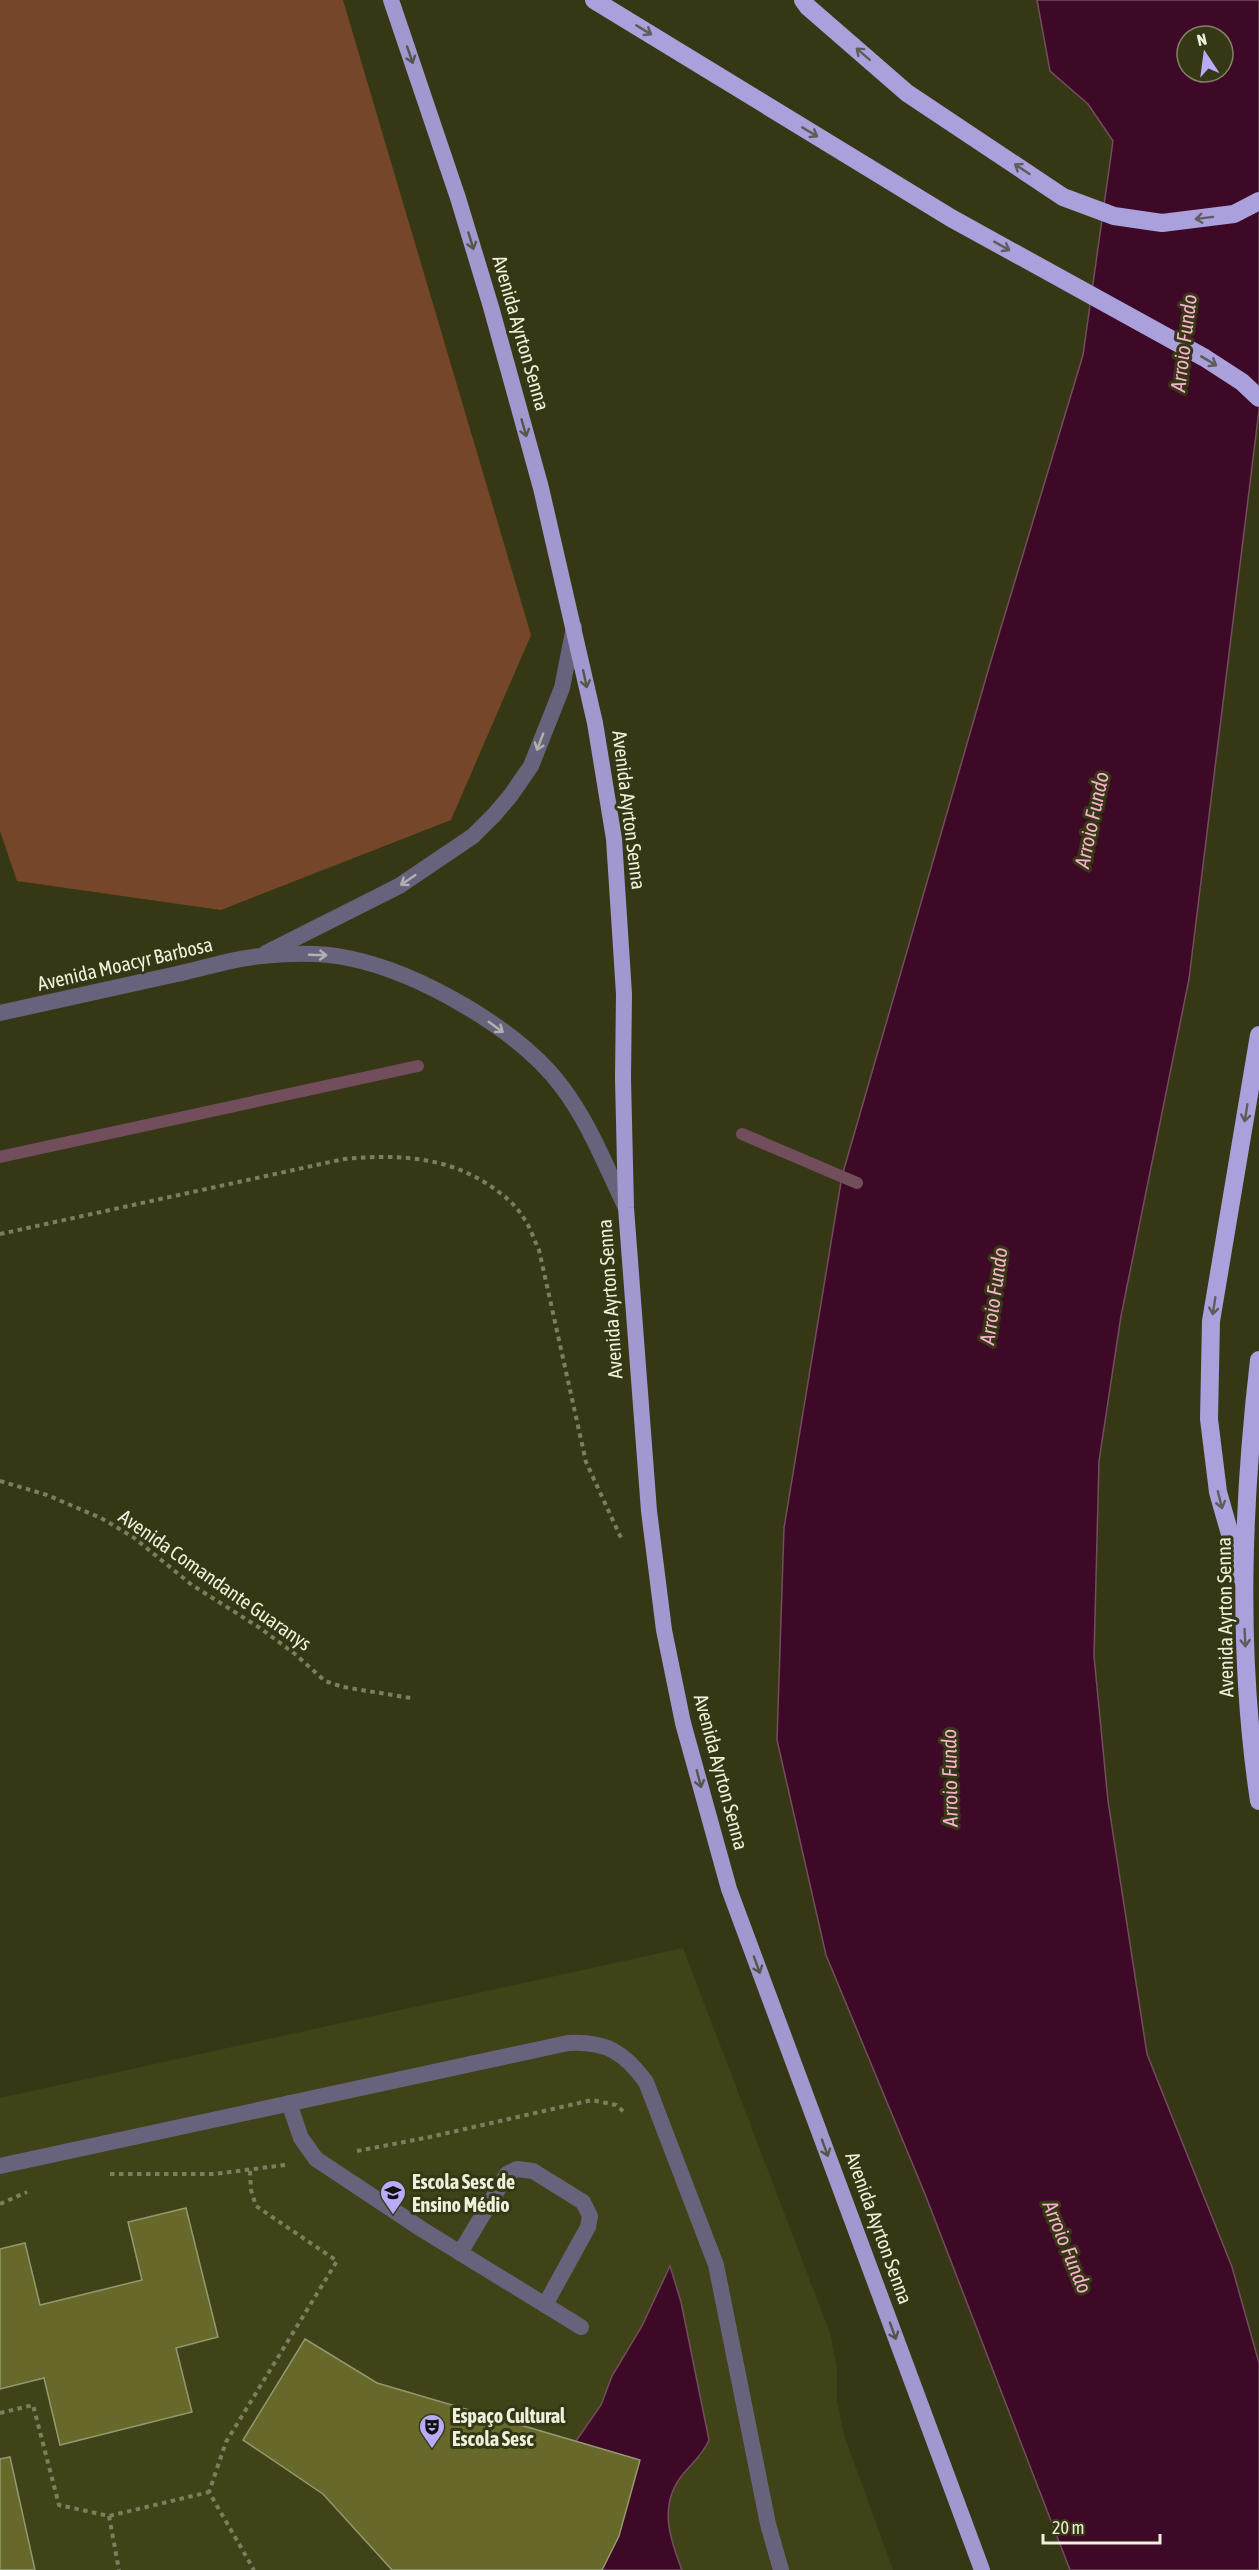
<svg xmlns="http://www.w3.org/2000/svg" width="1259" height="2570" viewBox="0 0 1259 2570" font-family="'Asap Condensed',sans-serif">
  <rect width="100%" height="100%" fill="#363815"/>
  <polygon fill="#404317" points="683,1948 830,2333 837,2368 837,2401 844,2435 893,2570 0,2570 0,2098"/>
  <polygon fill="#754628" points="0,0 343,0 531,635 451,820 221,910 17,881 0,831"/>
  <g fill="#3e0926" stroke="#724e5c" stroke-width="1.5" fill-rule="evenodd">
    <path d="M 1037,0 L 1259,0 L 1259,410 L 1189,979 L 1121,1316 L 1099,1461 L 1094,1656 L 1108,1801 L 1147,2054 L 1232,2267 L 1259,2363 L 1259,2570 L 1070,2570 L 925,2194 L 826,1955 L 777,1740 L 784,1528 L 842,1176 L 990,664 L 1083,355 L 1113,141 L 1088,104 L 1050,71 ZM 1187,36 L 1223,36 L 1223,72 L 1187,72 Z"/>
    <path d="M 670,2266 L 681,2302 L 709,2440 C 703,2454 694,2461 684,2473 C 658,2503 669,2537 682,2570 L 487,2570 L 601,2405 L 612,2376 L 642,2326 Z"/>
  </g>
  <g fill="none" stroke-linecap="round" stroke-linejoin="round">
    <g stroke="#724e5c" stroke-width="12">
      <polyline points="742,1134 857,1183"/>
      <polyline points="0,1157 418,1066"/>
    </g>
  </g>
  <g fill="#666929" stroke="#949871" stroke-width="1.5">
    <polygon points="186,2208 218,2337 176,2348 192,2412 60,2445 44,2378 0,2389 0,2249 25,2243 40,2305 142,2280 128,2222"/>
    <polygon points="305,2339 377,2383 640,2460 619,2536 602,2570 392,2570 323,2494 243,2440"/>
    <polygon points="10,2457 35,2570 0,2570 0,2459"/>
  </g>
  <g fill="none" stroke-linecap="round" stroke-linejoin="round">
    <g stroke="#7c7e60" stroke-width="4" stroke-dasharray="4.5 4.5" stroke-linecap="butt">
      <path d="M 0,1234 L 344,1159 C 397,1154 447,1156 492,1187 C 505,1196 517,1206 525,1220 C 531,1229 534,1240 539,1250 L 586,1462 L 622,1540"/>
      <polyline points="0,1481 47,1495 101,1518 133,1537 192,1585 260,1628 295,1654 325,1681 343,1687 411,1698"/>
      <polyline points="357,2151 430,2137 592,2100 616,2105 625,2113"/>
      <polyline points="250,2171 251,2190 256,2206 337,2261 226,2442 209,2492 254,2570"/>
      <polyline points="110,2174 214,2174 285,2165"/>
      <polyline points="0,2204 27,2192"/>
      <polyline points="0,2413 33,2405 59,2505 109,2516 209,2492"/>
      <polyline points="109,2516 119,2570"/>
    </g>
    <g stroke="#67637c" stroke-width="16">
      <polyline points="289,2103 301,2138 316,2159 423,2230 581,2327"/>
      <path d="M 0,2166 L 568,2043 C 606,2041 624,2052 646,2082 L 716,2265 L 768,2524 L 781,2570"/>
      <polyline points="460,2253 507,2174 517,2169 533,2171 583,2202 590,2216 588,2227 545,2305"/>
    </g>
    <g stroke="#67637c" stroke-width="16">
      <polyline points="266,953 399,886 473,836 495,814 511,795 531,766 562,688 574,627"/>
      <path d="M 0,1013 C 59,1000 118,987 177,974 C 205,968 234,958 262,956 C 290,953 320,952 348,958 C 418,972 519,1029 562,1087 C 590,1124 606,1167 626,1208"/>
    </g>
    <polyline stroke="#a098ce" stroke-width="16" points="391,0 458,198 491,307 541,488 595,723 614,839 624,994 623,1078 626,1208 649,1511 664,1630 683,1723 729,1889 982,2570"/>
    <g stroke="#aaa0dc" stroke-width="18">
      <polyline points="594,0 951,218 1205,358 1242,382 1259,398"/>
      <polyline points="803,0 808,7 907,93 1063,197 1114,216 1162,223 1234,214 1259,201"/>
      <path d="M 1259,1360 C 1242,1506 1237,1654 1259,1801"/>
      <polyline points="1243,1580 1218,1492 1209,1419 1211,1321 1259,1035"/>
    </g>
  </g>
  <defs><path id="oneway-shaft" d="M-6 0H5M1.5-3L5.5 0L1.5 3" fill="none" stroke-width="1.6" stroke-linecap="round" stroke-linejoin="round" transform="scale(1.5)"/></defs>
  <g stroke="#5f5c5b">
    <use href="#oneway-shaft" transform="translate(644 30) rotate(31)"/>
    <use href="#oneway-shaft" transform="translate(863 54) rotate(-139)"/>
    <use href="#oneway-shaft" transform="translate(810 132) rotate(31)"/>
    <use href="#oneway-shaft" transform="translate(1022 169) rotate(-146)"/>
    <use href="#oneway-shaft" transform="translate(1204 218) rotate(173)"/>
    <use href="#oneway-shaft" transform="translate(1002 246) rotate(29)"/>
    <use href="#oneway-shaft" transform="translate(1209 361) rotate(31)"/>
    <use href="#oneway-shaft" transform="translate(1246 1113) rotate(99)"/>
    <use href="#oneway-shaft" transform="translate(1214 1306) rotate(99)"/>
    <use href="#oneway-shaft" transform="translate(1220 1500) rotate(76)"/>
    <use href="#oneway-shaft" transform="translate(1245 1638) rotate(87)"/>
  </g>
  <g stroke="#56554c">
    <use href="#oneway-shaft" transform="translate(410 55) rotate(71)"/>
    <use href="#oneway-shaft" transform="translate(471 241) rotate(73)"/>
    <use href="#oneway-shaft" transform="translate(524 428) rotate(74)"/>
    <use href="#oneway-shaft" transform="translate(585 679) rotate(78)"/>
    <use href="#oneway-shaft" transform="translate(699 1779) rotate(75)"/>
    <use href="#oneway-shaft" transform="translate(757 1965) rotate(70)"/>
    <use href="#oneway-shaft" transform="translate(825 2148) rotate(70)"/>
    <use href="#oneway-shaft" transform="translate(893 2331) rotate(70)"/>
  </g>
  <g stroke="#b1b1b0">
    <use href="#oneway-shaft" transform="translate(540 742) rotate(111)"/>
    <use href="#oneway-shaft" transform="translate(408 880) rotate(146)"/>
    <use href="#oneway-shaft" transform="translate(318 955) rotate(2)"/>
    <use href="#oneway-shaft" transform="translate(496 1027) rotate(36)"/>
  </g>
  <defs>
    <symbol id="school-pin" viewBox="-11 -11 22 30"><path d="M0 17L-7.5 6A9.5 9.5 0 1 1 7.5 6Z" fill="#b9abf7" stroke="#363815"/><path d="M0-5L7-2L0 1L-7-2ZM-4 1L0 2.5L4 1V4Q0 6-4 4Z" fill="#111"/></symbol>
    <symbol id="theatre-pin" viewBox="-11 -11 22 30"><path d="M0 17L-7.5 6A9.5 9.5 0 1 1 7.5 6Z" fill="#b9abf7" stroke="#363815"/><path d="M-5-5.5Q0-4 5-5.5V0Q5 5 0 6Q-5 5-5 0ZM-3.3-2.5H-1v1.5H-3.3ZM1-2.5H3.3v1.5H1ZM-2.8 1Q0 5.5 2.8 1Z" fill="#111"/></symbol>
  </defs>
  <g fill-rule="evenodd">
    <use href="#school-pin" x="378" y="2178" width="30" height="40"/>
    <use href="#theatre-pin" x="417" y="2412" width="30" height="40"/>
  </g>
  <g text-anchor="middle" stroke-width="6" stroke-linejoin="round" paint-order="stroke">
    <g font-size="20" fill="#edf0db" stroke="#363815">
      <text transform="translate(521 333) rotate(74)" y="7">Avenida Ayrton Senna</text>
      <text transform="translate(629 810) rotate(83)" y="7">Avenida Ayrton Senna</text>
      <text transform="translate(125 964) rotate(-13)" y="7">Avenida Moacyr Barbosa</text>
      <text transform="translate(610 1299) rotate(-94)" y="7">Avenida Ayrton Senna</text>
      <text transform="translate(215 1580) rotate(35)" y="7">Avenida Comandante Guaranys</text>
      <text transform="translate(1225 1617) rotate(-91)" y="7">Avenida Ayrton Senna</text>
      <text transform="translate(721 1772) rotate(75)" y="7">Avenida Ayrton Senna</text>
      <text transform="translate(879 2228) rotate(70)" y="7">Avenida Ayrton Senna</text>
    </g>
    <g font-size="20" font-weight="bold" fill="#edf0db" stroke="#363815" text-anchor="start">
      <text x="412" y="2189">Escola Sesc de<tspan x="412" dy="23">Ensino Médio</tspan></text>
      <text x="452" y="2423">Espaço Cultural<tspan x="452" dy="23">Escola Sesc</tspan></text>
    </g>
    <g font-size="21" font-style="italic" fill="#f9b0cf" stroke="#363815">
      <text transform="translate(1184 343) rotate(-83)" y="7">Arroio Fundo</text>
      <text transform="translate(1092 820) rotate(-78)" y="7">Arroio Fundo</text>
      <text transform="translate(994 1296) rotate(-82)" y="7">Arroio Fundo</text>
      <text transform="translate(950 1778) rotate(-91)" y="7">Arroio Fundo</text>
      <text transform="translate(1067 2247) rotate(68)" y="7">Arroio Fundo</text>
    </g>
  </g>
  <g transform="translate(1205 54) rotate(347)"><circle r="28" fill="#363815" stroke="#7f8264" stroke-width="1.5"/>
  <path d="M0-4.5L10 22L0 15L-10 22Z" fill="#b9abf7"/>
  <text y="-9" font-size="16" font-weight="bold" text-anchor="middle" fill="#edf0db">N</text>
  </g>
  <path d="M1043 2534v9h117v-9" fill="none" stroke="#edf0db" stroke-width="3"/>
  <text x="1052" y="2534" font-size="18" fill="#edf0db" stroke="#363815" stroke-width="4.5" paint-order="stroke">20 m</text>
</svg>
